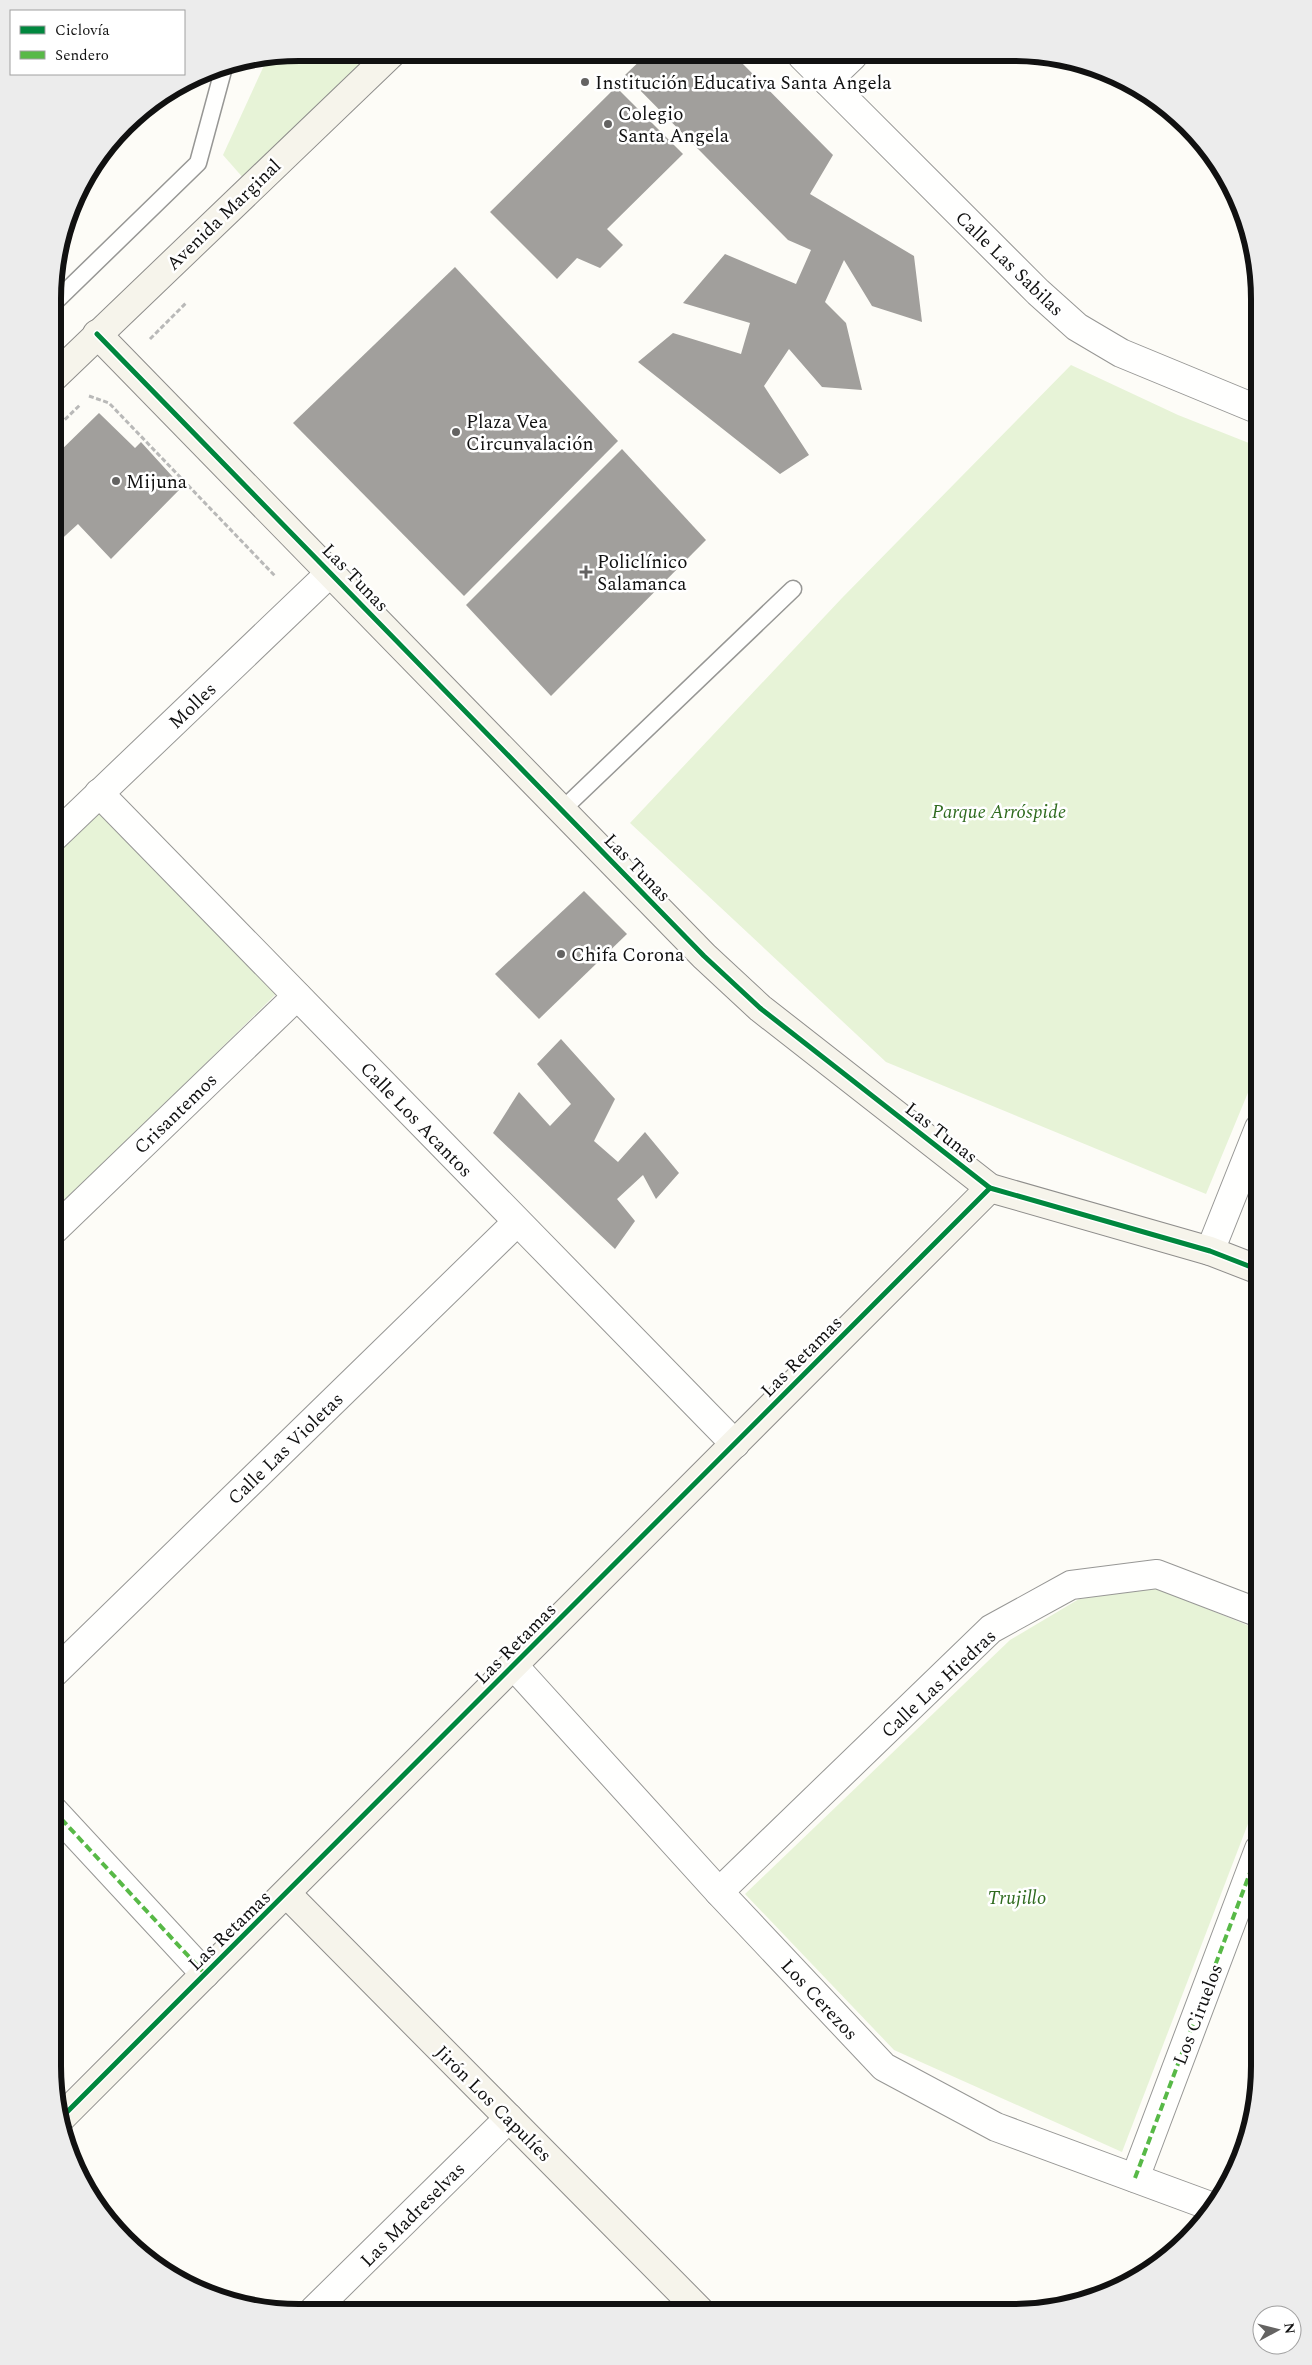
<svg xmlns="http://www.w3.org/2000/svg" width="1312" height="2365" viewBox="0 0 1312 2365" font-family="Spectral,serif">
  <rect width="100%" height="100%" fill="#fdfcf7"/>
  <g fill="#e7f3d7">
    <polygon points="299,53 377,53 245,180 223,155 267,59"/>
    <polygon points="1071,365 1178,415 1259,447 1259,1066 1206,1194 886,1062 630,823 842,598"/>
    <polygon points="99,806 277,993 53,1214 54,850"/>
    <polygon points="1156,1588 1259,1630 1259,1795 1122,2152 894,2050 745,1894 1010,1640 1079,1599"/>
  </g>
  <g fill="#a19f9c">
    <polygon points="646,55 734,55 833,155 810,194 914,256 922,322 872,306 844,260 825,302 846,323 862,390 822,387 789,349 764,386 809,455 780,474 638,362 673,333 741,354 750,323 683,303 725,254 796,284 811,250 788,240 625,75"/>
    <polygon points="616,87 683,154 607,229 623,245 600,268 577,258 557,279 490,212"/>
    <polygon points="455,267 618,441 464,596 293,423"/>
    <polygon points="99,413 135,448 141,442 182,487 111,559 78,524 54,546 54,457"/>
    <polygon points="622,449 706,540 551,696 466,605"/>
    <polygon points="584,891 627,934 539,1019 495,974"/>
    <polygon points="561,1039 615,1099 594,1141 618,1162 645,1132 679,1173 656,1199 643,1175 617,1199 635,1221 615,1249 493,1133 519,1092 550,1126 571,1104 537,1064"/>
  </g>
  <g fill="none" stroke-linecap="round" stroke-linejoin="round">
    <defs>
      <g id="lane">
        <polyline points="55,302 198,163 224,67"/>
        <polyline points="562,810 793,589"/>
      </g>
      <g id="street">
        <polyline points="802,56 1038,292 1077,327 1121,353 1259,410"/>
        <polyline points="827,81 853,56"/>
        <polyline points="99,793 735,1444"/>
        <polyline points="54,837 330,573"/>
        <polyline points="53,1231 297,996"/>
        <polyline points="1210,1251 1259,1128"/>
        <polyline points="514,1666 719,1892 884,2067 996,2127 1213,2207"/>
        <polyline points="53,1674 517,1222"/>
        <polyline points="53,1810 205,1974"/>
        <polyline points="719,1892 991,1629 1071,1585 1157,1574 1259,1613"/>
        <polyline points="1135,2178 1259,1849"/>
        <polyline points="314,2310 509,2118"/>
      </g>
      <g id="secondary">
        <polyline points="97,334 704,956 760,1008 990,1188 1210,1251 1259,1270"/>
        <polyline points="54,377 392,53"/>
        <polyline points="287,1894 701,2312"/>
        <polyline points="61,2118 990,1188"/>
      </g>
    </defs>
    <use href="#lane" stroke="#979795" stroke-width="19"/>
    <use href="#street" stroke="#979795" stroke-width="30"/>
    <use href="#secondary" stroke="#8e8d8b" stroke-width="30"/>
    <g stroke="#b9b9b8" stroke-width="3" stroke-dasharray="5 2.5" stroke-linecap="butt">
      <polyline points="426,63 436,53"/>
      <polyline points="150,339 186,303"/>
      <polyline points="89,396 109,403 276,577"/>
      <polyline points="54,430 81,404"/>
    </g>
    <use href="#lane" stroke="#fffffe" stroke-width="16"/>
    <use href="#street" stroke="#fffffe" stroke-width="28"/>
    <use href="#secondary" stroke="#f6f4eb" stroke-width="28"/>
    <g stroke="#58b947" stroke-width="4" stroke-dasharray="8 4" stroke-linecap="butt">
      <polyline points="53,1810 205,1974"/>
      <polyline points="1135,2178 1259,1849"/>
    </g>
    <defs>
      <g id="cycleway">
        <polyline points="97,334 704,956 760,1008 990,1188 1210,1251 1259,1270"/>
        <polyline points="61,2118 990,1188"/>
      </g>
    </defs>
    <use href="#cycleway" stroke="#fff" stroke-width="8"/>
    <use href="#cycleway" stroke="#00873e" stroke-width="5"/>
  </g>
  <g fill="#646362" stroke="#fff" stroke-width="2">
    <circle cx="585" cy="82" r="5"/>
    <circle cx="608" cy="124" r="5"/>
    <circle cx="456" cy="432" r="5"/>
    <circle cx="116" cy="481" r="5"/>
    <path d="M583.5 564.5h5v5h5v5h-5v5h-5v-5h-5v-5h5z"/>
    <circle cx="561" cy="954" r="5"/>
  </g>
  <g text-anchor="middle" stroke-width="5" stroke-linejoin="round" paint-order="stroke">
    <g font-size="19" fill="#111" stroke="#fff" text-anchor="start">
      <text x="595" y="89">Institución Educativa Santa Angela</text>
      <text x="618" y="120">Colegio<tspan x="618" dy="22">Santa Angela</tspan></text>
      <text x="466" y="428">Plaza Vea<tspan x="466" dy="22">Circunvalación</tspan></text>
      <text x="126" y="488">Mijuna</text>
      <text x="597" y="568">Policlínico<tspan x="597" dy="22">Salamanca</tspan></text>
      <text x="571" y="961">Chifa Corona</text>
    </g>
    <g font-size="19" fill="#111" stroke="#fff">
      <text transform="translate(223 214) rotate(-44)" y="7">Avenida Marginal</text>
      <text transform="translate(1010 263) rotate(44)" y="7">Calle Las Sabilas</text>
      <text transform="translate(356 577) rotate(46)" y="7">Las Tunas</text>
      <text transform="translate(192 705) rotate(-44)" y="7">Molles</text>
      <text transform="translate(638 867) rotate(46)" y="7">Las Tunas</text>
      <text transform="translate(175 1113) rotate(-44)" y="7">Crisantemos</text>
      <text transform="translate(417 1119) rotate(46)" y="7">Calle Los Acantos</text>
      <text transform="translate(942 1132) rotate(38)" y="7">Las Tunas</text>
      <text transform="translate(801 1356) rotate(-45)" y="7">Las Retamas</text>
      <text transform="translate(285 1448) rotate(-44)" y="7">Calle Las Violetas</text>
      <text transform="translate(515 1643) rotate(-45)" y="7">Las Retamas</text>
      <text transform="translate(938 1683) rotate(-43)" y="7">Calle Las Hiedras</text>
      <text transform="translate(229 1930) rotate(-44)" y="7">Las Retamas</text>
      <text transform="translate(820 1999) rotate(47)" y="7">Los Cerezos</text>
      <text transform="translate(1197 2014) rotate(-69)" y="7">Los Ciruelos</text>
      <text transform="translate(494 2103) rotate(45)" y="7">Jirón Los Capulíes</text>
      <text transform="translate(412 2214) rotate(-45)" y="7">Las Madreselvas</text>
    </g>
    <g font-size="19" font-style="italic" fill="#2f6b1f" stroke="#fff">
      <text x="999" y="818">Parque Arróspide</text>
      <text x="1017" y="1904">Trujillo</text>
    </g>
  </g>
  <path d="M0 0H1312V2365H0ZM299 61H1013A238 238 0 0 1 1251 299V2066A238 238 0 0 1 1013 2304H299A238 238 0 0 1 61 2066V299A238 238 0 0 1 299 61Z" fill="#ececec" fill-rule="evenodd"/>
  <path fill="none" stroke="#111" stroke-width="6" d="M299 61H1013A238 238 0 0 1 1251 299V2066A238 238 0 0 1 1013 2304H299A238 238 0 0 1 61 2066V299A238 238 0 0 1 299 61Z"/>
  <rect x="10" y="10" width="175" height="65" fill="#ffffff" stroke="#a0a0a0"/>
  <rect x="20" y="26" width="25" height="8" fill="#00873e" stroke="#a0a0a0"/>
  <text x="55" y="35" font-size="15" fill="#111111">Ciclovía</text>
  <rect x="20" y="51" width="25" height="8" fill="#58b947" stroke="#a0a0a0"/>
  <text x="55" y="60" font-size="15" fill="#111111">Sendero</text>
  <g transform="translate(1277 2330) rotate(83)"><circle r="24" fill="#ffffff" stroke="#a0a0a0"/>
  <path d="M0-4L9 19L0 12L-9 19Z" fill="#646362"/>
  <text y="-8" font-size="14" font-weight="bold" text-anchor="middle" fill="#111111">N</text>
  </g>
</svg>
